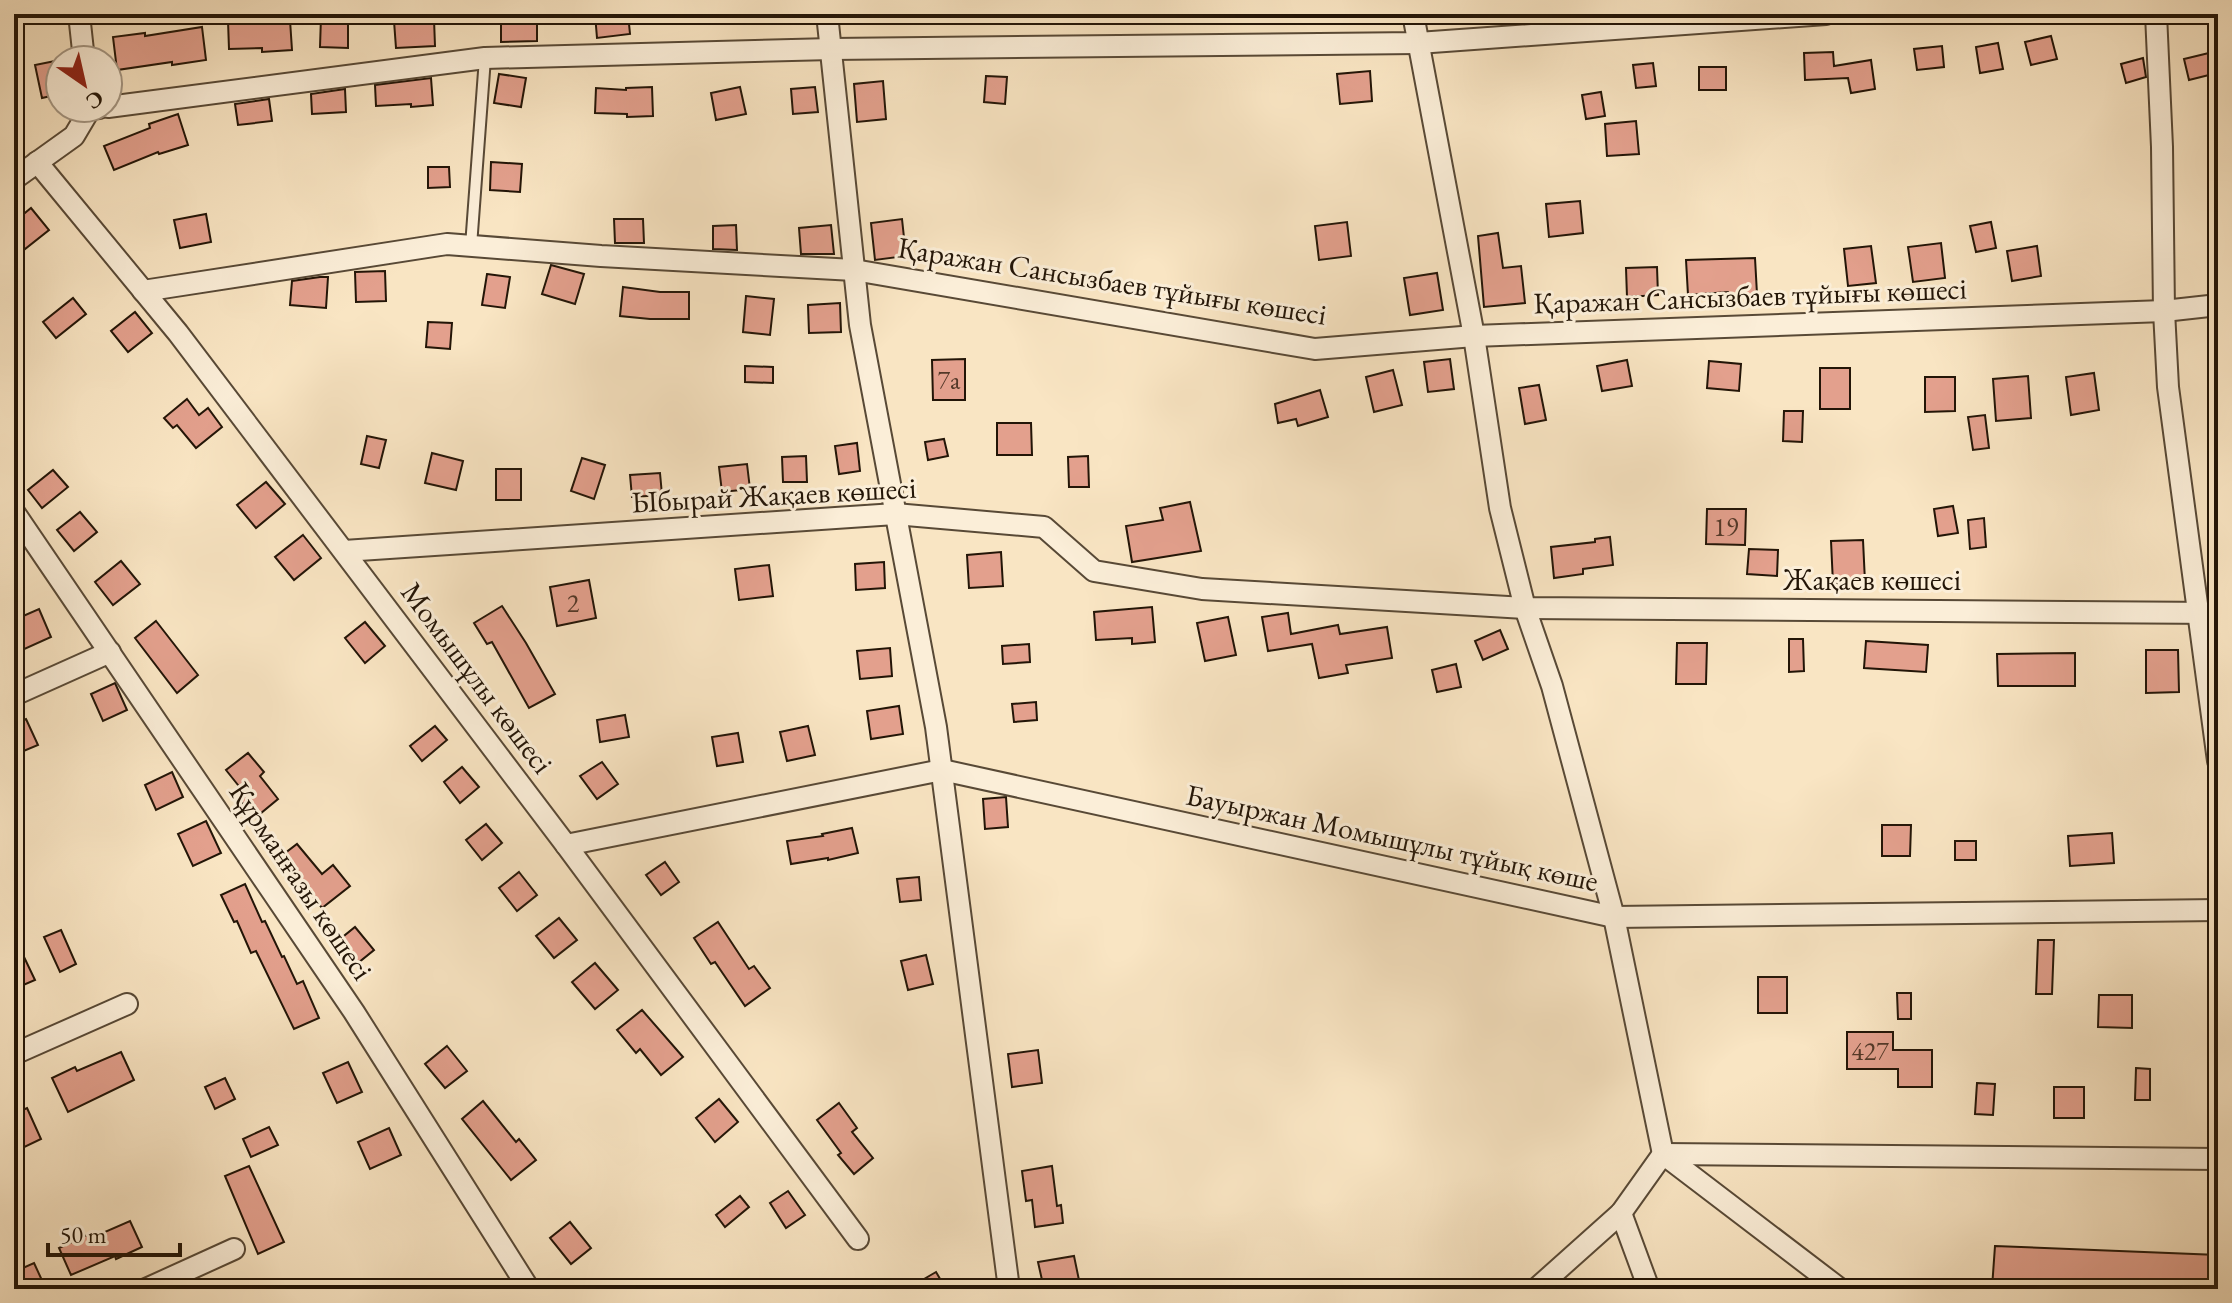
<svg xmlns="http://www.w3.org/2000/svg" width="2232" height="1303" viewBox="0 0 2232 1303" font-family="'EB Garamond',serif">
  <rect width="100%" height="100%" fill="#f9e5c3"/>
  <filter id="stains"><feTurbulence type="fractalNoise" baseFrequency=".0025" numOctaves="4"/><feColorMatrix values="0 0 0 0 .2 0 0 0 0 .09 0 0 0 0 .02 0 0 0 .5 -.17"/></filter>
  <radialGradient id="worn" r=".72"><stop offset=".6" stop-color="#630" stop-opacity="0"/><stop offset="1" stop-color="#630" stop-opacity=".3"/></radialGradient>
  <g fill="#e3a08d" stroke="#231507" stroke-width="2">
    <polygon points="501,14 537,14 537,41 501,42"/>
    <polygon points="595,14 628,14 630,34 597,38"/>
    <polygon points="321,17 348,18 348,48 320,47"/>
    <polygon points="434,19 435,46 396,48 394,21"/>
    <polygon points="255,20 255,22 290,20 292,50 262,52 262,48 229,49 228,21"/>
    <polygon points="202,27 206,60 172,65 172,62 117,70 113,37 145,33 145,36"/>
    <polygon points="2051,36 2057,59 2031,65 2025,42"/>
    <polygon points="1998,43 2003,69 1980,73 1976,47"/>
    <polygon points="1942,46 1944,67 1917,70 1914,49"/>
    <polygon points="1833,52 1834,66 1871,60 1875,89 1851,93 1848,78 1805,80 1804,53"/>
    <polygon points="2213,52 2217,73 2189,80 2184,59"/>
    <polygon points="2143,58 2146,77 2126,83 2121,64"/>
    <polygon points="60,60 60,94 42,98 35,65"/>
    <polygon points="1653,63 1656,86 1636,88 1633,65"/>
    <rect x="1699" y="67" width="27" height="23"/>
    <polygon points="1370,71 1372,101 1340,104 1337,74"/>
    <polygon points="499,74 526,78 521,107 494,103"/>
    <polygon points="986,76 1007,77 1005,104 984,102"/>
    <polygon points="431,78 433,105 411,107 411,104 376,106 375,85"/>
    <polygon points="883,81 886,119 857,122 854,84"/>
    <polygon points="652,87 653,116 627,117 627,114 595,113 596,88 626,90 626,88"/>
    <polygon points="740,87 746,114 716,120 711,93"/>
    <polygon points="815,87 818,112 793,114 791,89"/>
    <polygon points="345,89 346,112 312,114 311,94"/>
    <polygon points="1601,92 1605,116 1586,119 1582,95"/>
    <polygon points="269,99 272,121 238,125 235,104"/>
    <polygon points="178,114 188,145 159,154 158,152 114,170 104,146 150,128 149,124"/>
    <polygon points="1636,121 1639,154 1607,156 1605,124"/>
    <polygon points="491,162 522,164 520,192 490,190"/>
    <polygon points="428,167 449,167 450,187 428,188"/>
    <polygon points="1580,201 1583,233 1549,237 1546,204"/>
    <polygon points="31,208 49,230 25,249 14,236 14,222"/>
    <polygon points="206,214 211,242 180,248 174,220"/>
    <polygon points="614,219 643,219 644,243 615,243"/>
    <polygon points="902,219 906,256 875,260 871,223"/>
    <polygon points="1347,222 1351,256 1319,260 1315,226"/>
    <polygon points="1991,222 1996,248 1976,252 1970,226"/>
    <polygon points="736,225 737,250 713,249 713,226"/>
    <polygon points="831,225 834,254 801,254 799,228"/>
    <polygon points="1498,233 1503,268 1521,266 1525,303 1484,307 1478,236"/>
    <polygon points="1941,243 1945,278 1913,282 1908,247"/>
    <polygon points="1871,246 1876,283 1848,286 1844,249"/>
    <polygon points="2037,246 2041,276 2012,281 2007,251"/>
    <polygon points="1755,258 1757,294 1728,296 1728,292 1688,295 1686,260"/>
    <polygon points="551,265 584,274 575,304 542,294"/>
    <polygon points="1657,267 1658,295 1627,297 1626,268"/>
    <polygon points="385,271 386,301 356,302 355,272"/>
    <polygon points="1437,273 1443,310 1410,315 1404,278"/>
    <polygon points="487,274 510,277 505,308 482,305"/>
    <polygon points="320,277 328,277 326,308 290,305 292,281"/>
    <polygon points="623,287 660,292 689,292 689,319 650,319 620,316"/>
    <polygon points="746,296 774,299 770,335 743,332"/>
    <polygon points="73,298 86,314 56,338 43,322"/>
    <polygon points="840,303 841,332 809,333 808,305"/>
    <polygon points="135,312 152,333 128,352 111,331"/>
    <polygon points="428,322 452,323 450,349 426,347"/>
    <polygon points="965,359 965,400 933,400 932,360"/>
    <polygon points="1450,359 1454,389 1428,392 1424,362"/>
    <polygon points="1627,360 1632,386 1602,391 1597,366"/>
    <polygon points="1709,361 1741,364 1739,391 1707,388"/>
    <polygon points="745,366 773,367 773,383 745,382"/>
    <rect x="1820" y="368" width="30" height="41"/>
    <polygon points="1393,370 1402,405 1374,412 1366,377"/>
    <polygon points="2094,373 2099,410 2071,415 2066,377"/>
    <polygon points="2028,376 2031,418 1996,421 1993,379"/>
    <polygon points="1925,377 1955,377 1955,411 1925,412"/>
    <polygon points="1539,385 1546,420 1525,424 1519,388"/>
    <polygon points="1320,390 1328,417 1298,426 1296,419 1278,423 1275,404"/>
    <polygon points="187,399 199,415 208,408 222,427 196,448 177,425 173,428 164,418"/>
    <polygon points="1784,411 1803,411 1802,442 1783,441"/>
    <polygon points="1985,415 1989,448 1973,450 1968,417"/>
    <polygon points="997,423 1031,423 1032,455 997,455"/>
    <polygon points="367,436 386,440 379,468 361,464"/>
    <polygon points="944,439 948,456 928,460 925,442"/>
    <polygon points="857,443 860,471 839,474 835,446"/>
    <polygon points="432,453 463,461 456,490 425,483"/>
    <polygon points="806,456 807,482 783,482 782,457"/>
    <polygon points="1088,456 1089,487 1069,487 1068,457"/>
    <polygon points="582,458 605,465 594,499 571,491"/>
    <polygon points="747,464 750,489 722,492 719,467"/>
    <rect x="496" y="469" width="25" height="31"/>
    <polygon points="53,470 68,487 42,508 28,490"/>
    <polygon points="660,473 662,495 632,497 630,475"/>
    <polygon points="266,482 285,504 256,528 237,505"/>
    <polygon points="1190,502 1201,551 1132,562 1126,526 1163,520 1160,508"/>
    <polygon points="1953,506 1958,533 1938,536 1934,509"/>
    <polygon points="1707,509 1746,509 1745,545 1706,544"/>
    <polygon points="80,512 97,532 74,551 57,530"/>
    <polygon points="1984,518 1986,547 1970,549 1968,520"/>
    <polygon points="303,535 321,558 294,580 275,557"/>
    <polygon points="1610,537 1613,565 1583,569 1583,574 1554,578 1551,547 1595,542 1595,539"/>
    <polygon points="1863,540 1865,582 1833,584 1831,541"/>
    <polygon points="1749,549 1778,550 1777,576 1747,574"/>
    <polygon points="1001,552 1003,586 969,588 967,555"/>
    <polygon points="121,561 140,584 113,605 95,582"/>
    <polygon points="884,562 885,588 856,590 855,564"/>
    <polygon points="769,565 773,596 739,600 735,569"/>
    <polygon points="589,580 596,618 557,626 550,587"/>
    <polygon points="502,606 526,643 555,694 529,708 492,642 487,644 474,623"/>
    <polygon points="1152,607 1155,642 1132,644 1132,638 1096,640 1094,612"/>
    <polygon points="39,609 51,637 20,651 14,639 14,620"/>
    <polygon points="1288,613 1291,634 1338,625 1340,634 1387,627 1392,658 1346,665 1348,673 1319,678 1312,644 1268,651 1262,617"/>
    <polygon points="1228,617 1236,655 1205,661 1197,623"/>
    <polygon points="156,621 198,675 177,693 135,638"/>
    <polygon points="365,622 385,646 365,663 345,638"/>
    <polygon points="1500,630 1508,649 1483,660 1475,641"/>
    <polygon points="1789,639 1803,639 1804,671 1789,672"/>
    <polygon points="1866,641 1928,645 1926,672 1864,668"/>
    <polygon points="1677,643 1707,643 1706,684 1676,684"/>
    <polygon points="1029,644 1030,662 1003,664 1002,646"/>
    <polygon points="890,648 892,676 860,679 857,651"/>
    <polygon points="2146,650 2178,650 2179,692 2146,693"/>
    <polygon points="2075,653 2075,686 1998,686 1997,654"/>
    <polygon points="1456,664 1461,687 1437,692 1432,670"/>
    <polygon points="115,683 127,710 103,721 91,694"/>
    <polygon points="1036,702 1037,720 1014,722 1012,704"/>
    <polygon points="899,706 903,734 871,739 867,711"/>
    <polygon points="625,715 629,737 600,742 597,720"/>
    <polygon points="26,719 38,745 14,755 14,724"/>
    <polygon points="435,726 447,740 422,761 410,746"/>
    <polygon points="808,726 815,755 787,761 780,732"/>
    <polygon points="738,733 743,762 717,766 712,737"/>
    <polygon points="248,753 264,772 260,776 278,799 255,818 240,800 246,795 226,770"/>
    <polygon points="602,762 618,784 597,799 580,776"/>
    <polygon points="462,767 479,787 460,803 444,782"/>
    <polygon points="172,772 183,797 156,810 145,785"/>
    <polygon points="1006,797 1008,827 985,829 983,799"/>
    <polygon points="206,821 221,853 193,866 178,834"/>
    <polygon points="486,824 502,843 482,860 466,840"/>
    <polygon points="1882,825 1911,825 1910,856 1882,856"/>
    <polygon points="852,828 858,853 828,860 828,858 791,864 787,841 823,836 822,834"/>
    <polygon points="2112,833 2114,863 2070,866 2068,836"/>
    <rect x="1955" y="841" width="21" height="19"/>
    <polygon points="297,844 322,874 333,865 350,886 322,908 280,857"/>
    <polygon points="665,862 679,882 661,895 646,875"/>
    <polygon points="519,872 537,895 517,911 499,888"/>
    <polygon points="919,877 921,900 900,902 897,879"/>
    <polygon points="245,884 262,922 265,921 282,957 284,956 297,984 303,981 319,1018 294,1029 256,951 251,953 237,921 234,922 221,895"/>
    <polygon points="559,918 577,940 554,958 536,936"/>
    <polygon points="718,922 749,969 754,966 770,988 745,1006 715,962 711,964 694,938"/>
    <polygon points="355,927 374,950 353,967 334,944"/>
    <polygon points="61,930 76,964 60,972 44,937"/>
    <polygon points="2038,940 2054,940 2052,994 2036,994"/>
    <polygon points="926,955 933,984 908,990 901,961"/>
    <polygon points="24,957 35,980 14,989 14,962"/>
    <polygon points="595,963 618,990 595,1009 572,982"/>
    <rect x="1758" y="977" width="29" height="36"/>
    <polygon points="1897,993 1911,993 1911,1019 1898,1019"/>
    <polygon points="2099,995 2132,995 2132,1028 2098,1027"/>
    <polygon points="642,1010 683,1057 661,1075 640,1049 636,1053 617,1030"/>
    <polygon points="1847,1032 1893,1032 1893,1050 1932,1050 1932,1087 1898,1087 1898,1069 1847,1069"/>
    <polygon points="447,1046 467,1071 445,1088 425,1064"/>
    <polygon points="1038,1050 1042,1083 1012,1087 1008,1054"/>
    <polygon points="121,1052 134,1080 68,1112 52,1078 75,1067 77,1071"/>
    <polygon points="348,1062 362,1092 337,1103 323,1073"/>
    <polygon points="2136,1068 2150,1069 2150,1100 2135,1100"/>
    <polygon points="225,1078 235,1099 215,1109 205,1087"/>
    <polygon points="1977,1083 1995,1084 1993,1115 1975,1114"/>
    <rect x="2054" y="1087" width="30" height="31"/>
    <polygon points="719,1099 738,1122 715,1142 696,1118"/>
    <polygon points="483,1101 516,1142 519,1139 536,1160 511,1180 462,1119"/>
    <polygon points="839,1103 857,1128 852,1132 873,1158 854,1174 838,1155 841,1153 817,1120"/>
    <polygon points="27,1108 41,1139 14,1152 14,1114"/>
    <polygon points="269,1127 278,1145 251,1157 243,1139"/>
    <polygon points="389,1128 401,1155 370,1169 358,1142"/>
    <polygon points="249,1166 284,1242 258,1254 225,1176"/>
    <polygon points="1052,1166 1057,1206 1061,1205 1063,1223 1035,1227 1032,1200 1026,1201 1022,1171"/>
    <polygon points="788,1191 805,1215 786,1228 770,1203"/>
    <polygon points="740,1196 749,1207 725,1227 716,1215"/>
    <polygon points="130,1221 142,1247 116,1259 115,1256 71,1275 59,1248 87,1235 89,1239"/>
    <polygon points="570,1222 591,1248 571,1264 550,1238"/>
    <polygon points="1995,1246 2218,1255 2218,1289 1992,1288"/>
    <polygon points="1074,1256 1080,1285 1061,1289 1044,1289 1038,1262"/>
    <polygon points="34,1263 46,1289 14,1289 14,1272"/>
    <polygon points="936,1272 946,1289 907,1289"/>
  </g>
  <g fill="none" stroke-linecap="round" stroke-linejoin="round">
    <defs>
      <polyline id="service" points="471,246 485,58"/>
      <g id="minor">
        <polyline points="79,14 84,60"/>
        <polyline points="827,14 860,325 936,727 1009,1289"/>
        <polyline points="1413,14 1474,336 1500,508 1525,608 1552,686 1614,917 1663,1154 1840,1289"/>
        <polyline points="2156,14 2162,147 2164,311 2168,387 2218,761"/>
        <polyline points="108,107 485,58 832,49 1418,43 1826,14"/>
        <polyline points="37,162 178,333 566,845 858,1239"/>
        <polyline points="14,179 74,136 90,109 99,108"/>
        <polyline points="143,291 447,244 601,256 854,270 1315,349 1474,336 2164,311 2218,305"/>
        <polyline points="14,512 354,1012 529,1289"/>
        <polyline points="344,551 895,514 1044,527 1094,571 1202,589 1525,608 2218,613"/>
        <polyline points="14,695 110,652"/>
        <polyline points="566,845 942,770 1614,917 2218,910"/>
        <polyline points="14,1054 127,1004"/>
        <polyline points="1663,1154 2218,1159"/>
        <polyline points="1621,1213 1649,1289"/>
        <polyline points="146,1289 234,1249"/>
        <polyline points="1536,1289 1621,1213 1663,1154"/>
      </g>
    </defs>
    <use href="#service" stroke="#584936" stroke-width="14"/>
    <use href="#minor" stroke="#584936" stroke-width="24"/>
    <use href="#service" stroke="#fbeed8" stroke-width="10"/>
    <use href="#minor" stroke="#fbeed8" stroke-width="20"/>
  </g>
  <g text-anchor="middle" stroke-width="6" stroke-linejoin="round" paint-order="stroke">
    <g font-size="26" fill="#533828">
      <text x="949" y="389">7а</text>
      <text x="1726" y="536">19</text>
      <text x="573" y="612">2</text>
      <text x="1870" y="1060">427</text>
    </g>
    <g font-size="30" fill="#231507" stroke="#fbeed8">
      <text transform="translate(1112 281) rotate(9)" y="10">Қаражан Сансызбаев тұйығы көшесі</text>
      <text transform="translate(1750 296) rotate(-2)" y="10">Қаражан Сансызбаев тұйығы көшесі</text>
      <text transform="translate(774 495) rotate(-3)" y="10">Ыбырай Жақаев көшесі</text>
      <text x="1872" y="590">Жақаев көшесі</text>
      <text transform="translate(477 678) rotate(53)" y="10">Момышұлы көшесі</text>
      <text transform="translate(1392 838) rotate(12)" y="10">Бауыржан Момышұлы тұйық көше</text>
      <text transform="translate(301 881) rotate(56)" y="10">Құрманғазы көшесі</text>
    </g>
  </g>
  <rect width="2232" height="1303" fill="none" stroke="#f9e5c3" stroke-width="48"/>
  <rect x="16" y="16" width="2200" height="1271" fill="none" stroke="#231507" stroke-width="4"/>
  <rect x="24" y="24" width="2184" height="1255" fill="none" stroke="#231507" stroke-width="2"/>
  <g transform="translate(84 84) rotate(146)"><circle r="38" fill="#fbeed8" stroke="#a59784" stroke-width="2"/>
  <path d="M0-6L14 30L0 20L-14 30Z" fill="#8f2418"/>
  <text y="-12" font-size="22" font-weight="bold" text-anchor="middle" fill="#231507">С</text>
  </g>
  <path d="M48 1243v12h132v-12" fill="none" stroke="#231507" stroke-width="4"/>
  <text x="60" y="1243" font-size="24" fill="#231507" stroke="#fbeed8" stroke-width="6" paint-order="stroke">50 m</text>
  <rect width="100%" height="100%" filter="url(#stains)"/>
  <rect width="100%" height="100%" fill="url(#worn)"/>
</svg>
